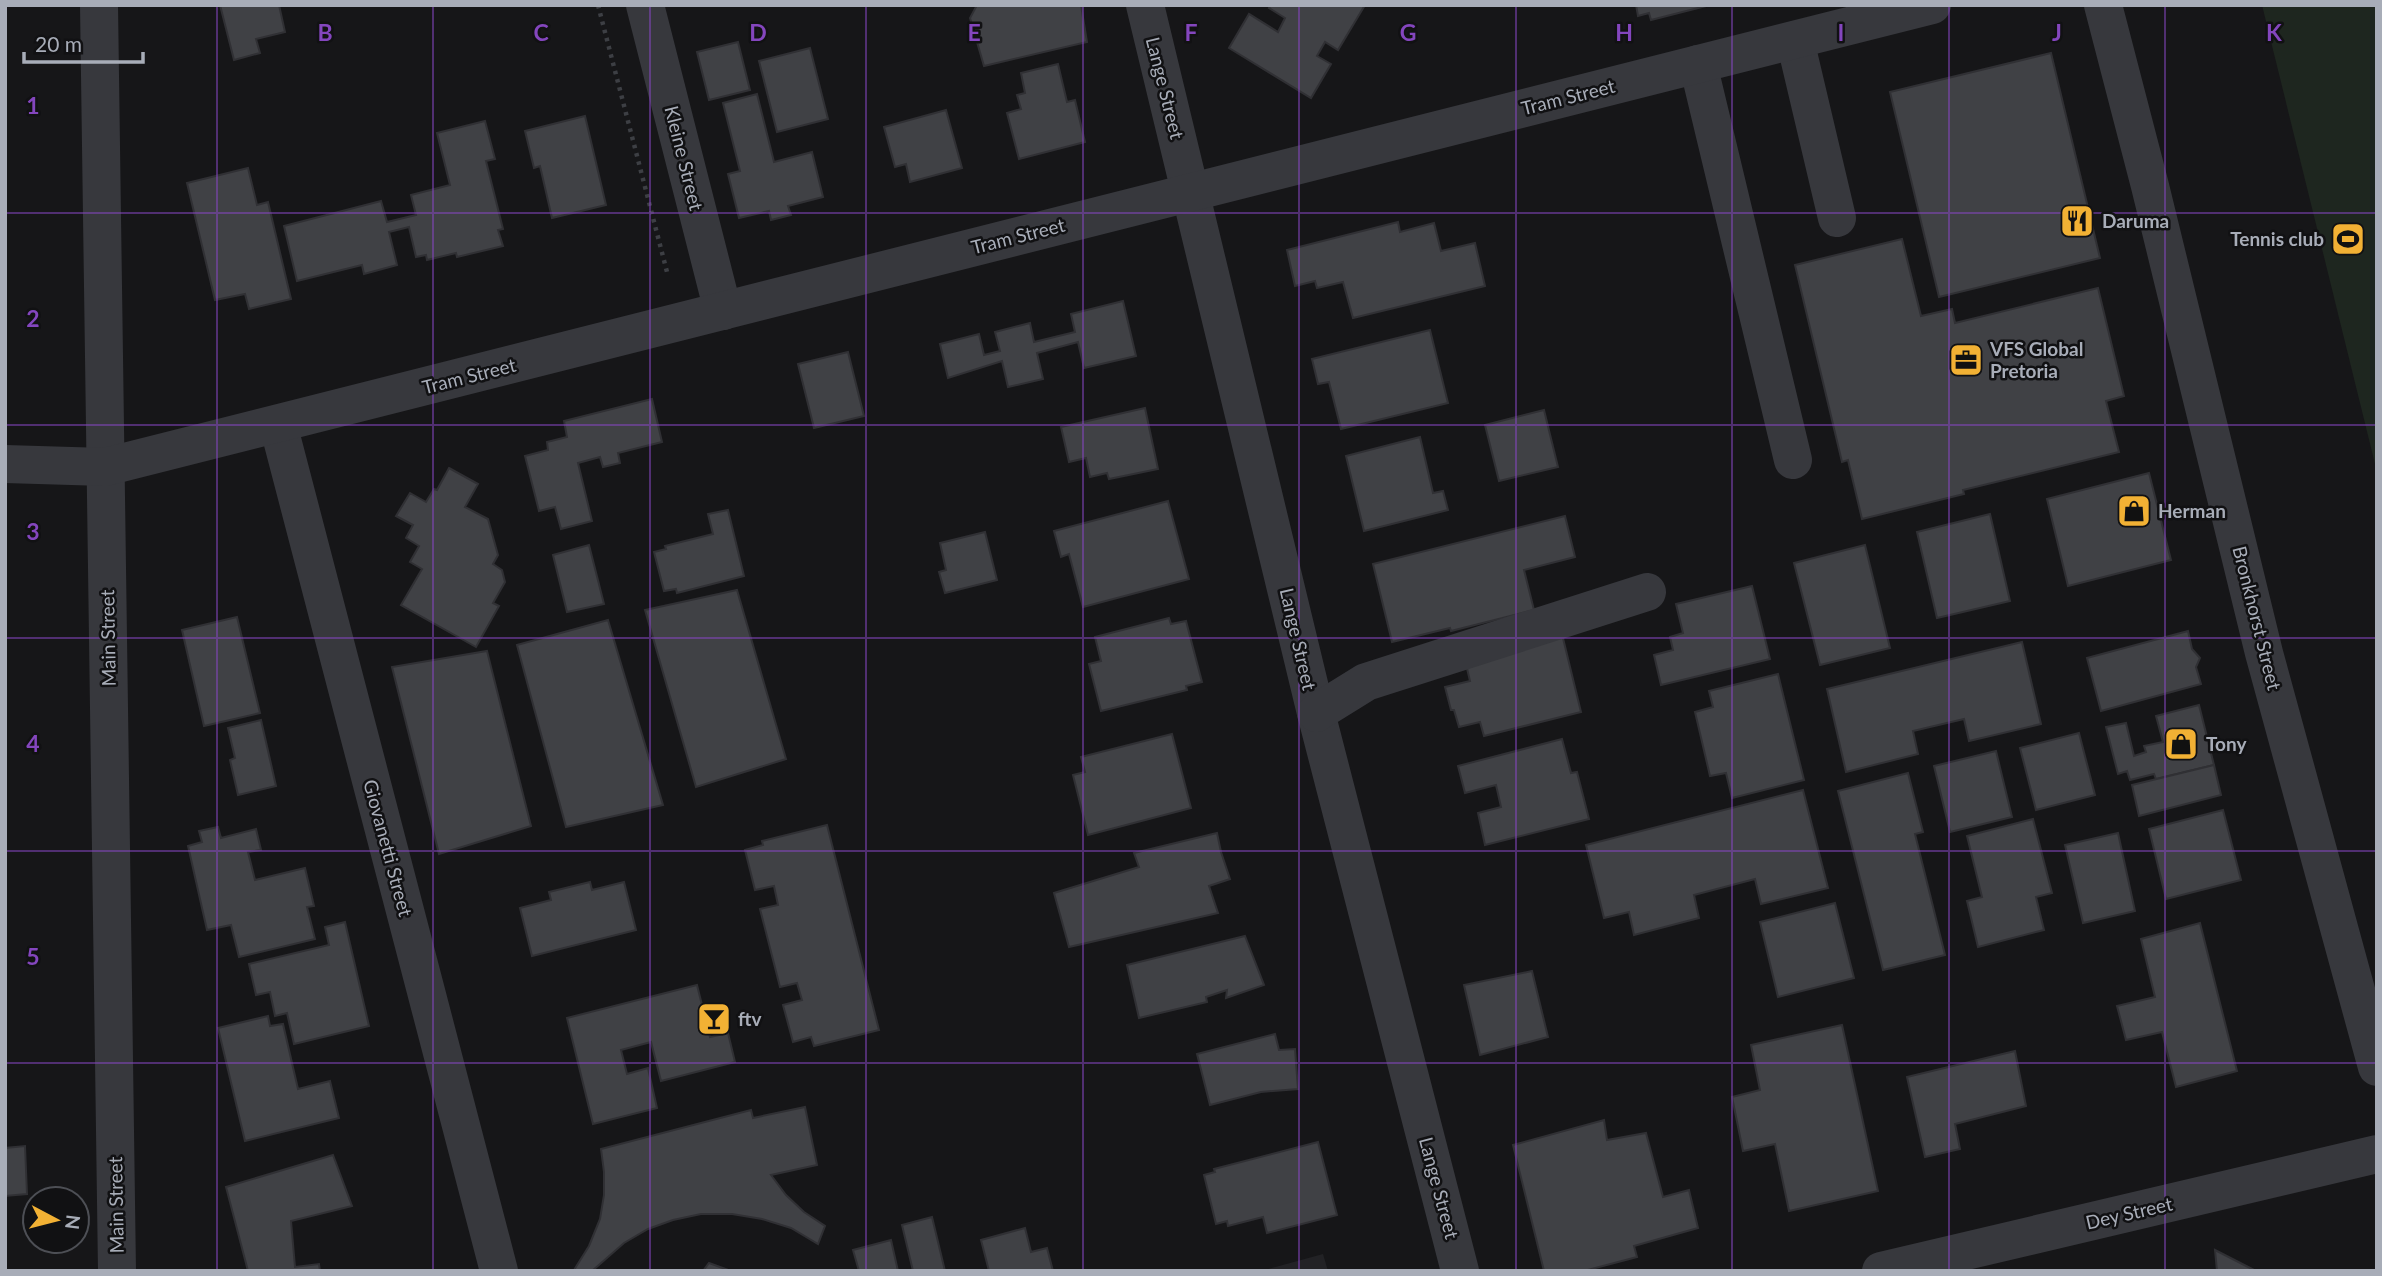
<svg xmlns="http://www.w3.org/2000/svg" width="2382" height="1276" viewBox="0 0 2382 1276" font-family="Lato,sans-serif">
  <rect width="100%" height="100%" fill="#161618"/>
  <polygon fill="#222225" points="1323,1254 1328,1271 1261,1271"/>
  <polygon fill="#1e261f" points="2262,5 2377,5 2377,472"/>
  <g fill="#404145" stroke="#303034" stroke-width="2">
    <polygon points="220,5 279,5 285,32 256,39 260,53 234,60"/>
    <polygon points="977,5 1081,5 1087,42 984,66 970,18"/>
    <polygon points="1271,5 1365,5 1338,50 1325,42 1317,56 1331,64 1311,98 1229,48 1249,14 1278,32 1285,18 1269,8"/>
    <polygon points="1636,5 1710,5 1651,20 1649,13 1638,16"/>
    <polygon points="738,42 750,90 709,100 697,52"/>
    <polygon points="810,48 828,119 777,132 759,61"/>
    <polygon points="2051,53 2100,258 1939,297 1890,92"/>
    <polygon points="1058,64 1067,102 1075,100 1085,142 1019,159 1007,113 1021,109 1017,95 1025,93 1021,73"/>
    <polygon points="757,94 774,162 812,152 823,197 788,206 791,215 771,220 769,211 739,218 728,174 740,171 723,103"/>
    <polygon points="946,110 962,168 910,182 906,164 895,167 884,127"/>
    <polygon points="585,116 606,205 552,218 540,166 534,168 525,131"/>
    <polygon points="485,121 495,159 486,161 503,229 498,230 503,246 457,257 456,253 427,260 426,255 416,257 409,227 389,232 397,265 364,274 362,265 297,281 284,226 381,201 387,222 416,215 411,195 450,185 437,133"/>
    <polygon points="248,168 257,205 268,202 291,299 249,309 245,294 215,300 187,183"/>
    <polygon points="1398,222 1400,232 1434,223 1441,251 1475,243 1485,286 1353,318 1343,282 1317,288 1315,281 1295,286 1287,250"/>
    <polygon points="1902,239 1921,316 1952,309 1955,323 2098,288 2124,396 2106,401 2119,452 1963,490 1964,494 1862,519 1848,460 1842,462 1795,265"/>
    <polygon points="1123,301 1136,356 1084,368 1078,342 1037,353 1043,379 1008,387 1002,361 948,378 940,344 979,334 984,355 1000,351 995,332 1030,323 1034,342 1075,332 1071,314"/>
    <polygon points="1430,330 1448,403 1341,429 1329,382 1318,384 1312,359"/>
    <polygon points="848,352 864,416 814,428 798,364"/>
    <polygon points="652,399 662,442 618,453 620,463 603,467 600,457 578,463 592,521 561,529 555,507 539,511 525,456 548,450 547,442 567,437 564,421"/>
    <polygon points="1145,408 1158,469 1109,479 1107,473 1090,477 1086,458 1069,462 1061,427"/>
    <polygon points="1544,410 1558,467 1499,481 1485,425"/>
    <polygon points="1420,437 1433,493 1443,491 1448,510 1364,531 1346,456"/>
    <polygon points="449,468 478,484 465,507 488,519 498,555 493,564 502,570 505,582 493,603 499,606 476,647 401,605 422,569 410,562 419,546 406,538 413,525 396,516 410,493 426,502 434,489 437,490"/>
    <polygon points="2149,473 2171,560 2068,586 2047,499"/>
    <polygon points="1168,501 1189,579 1083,607 1069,554 1061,557 1054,531"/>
    <polygon points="728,510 744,576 677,593 676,589 664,591 654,552 666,549 665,546 713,534 708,514"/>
    <polygon points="1990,514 2010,601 1937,618 1917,532"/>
    <polygon points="1565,516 1575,557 1524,570 1534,610 1451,631 1450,628 1392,642 1373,564"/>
    <polygon points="985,532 997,580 945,593 939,572 946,570 940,543"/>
    <polygon points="589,545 604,604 567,612 553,555"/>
    <polygon points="1865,545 1890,648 1820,665 1794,563"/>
    <polygon points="1752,586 1770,659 1661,685 1654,655 1673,650 1670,637 1683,633 1676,604"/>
    <polygon points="737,590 786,759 696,787 645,610"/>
    <polygon points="237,617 260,713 204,726 182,630"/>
    <polygon points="1169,618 1171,624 1186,621 1202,682 1186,686 1187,690 1101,711 1089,664 1101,661 1095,637"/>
    <polygon points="608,620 663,805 566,827 517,645"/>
    <polygon points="2188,631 2192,649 2200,658 2196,667 2201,684 2101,711 2087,658"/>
    <polygon points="1562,634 1581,712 1484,736 1480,722 1459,727 1454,710 1451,710 1445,687 1470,681 1465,660"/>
    <polygon points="2022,642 2041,724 1969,741 1964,719 1913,731 1918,754 1846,772 1827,689"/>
    <polygon points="487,651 531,826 439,854 392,667"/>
    <polygon points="1778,674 1804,780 1732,798 1726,773 1710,776 1695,712 1713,707 1709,691"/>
    <polygon points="2199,705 2214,765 2156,779 2154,774 2130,780 2127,771 2118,774 2106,727 2126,723 2134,756 2146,752 2144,746 2163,742 2156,716"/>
    <polygon points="261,720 276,786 238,795 230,760 235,758 228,728"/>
    <polygon points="2079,733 2095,795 2036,810 2020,748"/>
    <polygon points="1172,734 1191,808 1088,835 1073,775 1085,772 1081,757"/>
    <polygon points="1562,739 1571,773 1577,772 1589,819 1485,845 1478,813 1501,807 1496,785 1465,793 1458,766"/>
    <polygon points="1996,751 2012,817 1950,832 1934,766"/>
    <polygon points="2214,765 2221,795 2139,816 2132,785"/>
    <polygon points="1908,773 1923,832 1915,834 1945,955 1883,970 1838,791"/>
    <polygon points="1803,790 1828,888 1761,904 1755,879 1694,895 1699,918 1634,935 1629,912 1604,918 1586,845"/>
    <polygon points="2223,810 2241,880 2166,899 2149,829"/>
    <polygon points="2033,819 2052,893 2036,897 2044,930 1978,947 1967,901 1982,897 1967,836"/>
    <polygon points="827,825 879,1030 814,1046 811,1037 793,1042 783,1005 802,1000 797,983 780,987 760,909 778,905 774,886 755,890 745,850 763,845 762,841"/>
    <polygon points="218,827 221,838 256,829 261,850 248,852 255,880 305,868 314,906 307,907 315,939 239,957 231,925 207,930 188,846 202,842 199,831"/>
    <polygon points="1217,833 1221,852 1230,879 1209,886 1218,913 1069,947 1054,893 1139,867 1134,853"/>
    <polygon points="2118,833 2135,911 2083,923 2065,845"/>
    <polygon points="590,882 592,890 624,882 636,930 532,956 520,908 551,900 549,892"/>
    <polygon points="1835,903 1854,978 1778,997 1760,922"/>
    <polygon points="345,922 369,1026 294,1044 287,1013 275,1016 270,992 256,995 249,964 329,945 325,927"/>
    <polygon points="2200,923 2237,1071 2176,1087 2162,1032 2126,1040 2117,1006 2155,997 2141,939"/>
    <polygon points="1245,936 1264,985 1226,998 1227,990 1206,997 1207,1002 1139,1018 1127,965"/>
    <polygon points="1532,971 1548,1037 1480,1055 1464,985"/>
    <polygon points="697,985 710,1037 728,1033 735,1062 661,1081 651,1042 621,1050 627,1074 648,1068 657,1108 593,1124 567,1018"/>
    <polygon points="268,1016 270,1026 283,1024 298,1089 330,1081 339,1118 245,1141 218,1028"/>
    <polygon points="1842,1025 1878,1191 1789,1211 1775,1144 1743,1151 1732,1097 1760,1090 1751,1045"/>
    <polygon points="1275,1034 1279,1050 1295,1049 1298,1089 1261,1092 1210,1105 1197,1054"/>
    <polygon points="2015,1051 2026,1106 1955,1124 1960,1149 1925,1157 1907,1077"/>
    <polygon points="805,1107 817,1165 771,1175 786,1195 804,1212 825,1226 818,1244 791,1228 762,1219 732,1214 701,1214 673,1220 648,1229 624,1243 592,1271 574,1270 589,1246 600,1219 604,1195 604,1172 601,1149 751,1110 753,1118"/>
    <polygon points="1604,1120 1607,1140 1646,1133 1663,1197 1689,1190 1698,1228 1634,1246 1637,1257 1584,1271 1544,1271 1513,1145"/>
    <polygon points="1318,1142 1337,1215 1267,1233 1263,1217 1228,1226 1227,1221 1216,1224 1204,1175 1215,1172 1214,1169"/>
    <polygon points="25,1146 27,1194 5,1196 5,1148"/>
    <polygon points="333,1155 352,1206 291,1221 295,1267 319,1264 320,1271 248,1271 226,1187"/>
    <polygon points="932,1217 945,1271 913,1271 902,1225"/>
    <polygon points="1025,1228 1031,1252 1047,1248 1053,1271 989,1271 981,1240"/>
    <polygon points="891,1240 898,1271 859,1271 853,1250"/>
    <polygon points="2215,1250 2256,1271 2217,1271"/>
    <polygon points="709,1263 731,1271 703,1271"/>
  </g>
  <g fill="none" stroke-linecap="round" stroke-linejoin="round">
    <polyline stroke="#3d3f44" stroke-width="4.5" stroke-dasharray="3.5 5" stroke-linecap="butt" points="598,5 667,272"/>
    <g stroke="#37383d" stroke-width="38">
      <polyline points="99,5 117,1271"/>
      <polyline points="645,5 723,311"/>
      <polyline points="1145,5 1316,713 1460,1271"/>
      <polyline points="2103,5 2150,186 2264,653 2377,1067"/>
      <polyline points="1795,40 1837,218"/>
      <polyline points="1698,64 1793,460"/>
      <polyline points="278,424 499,1271"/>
      <polyline points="5,464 105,467 1932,5"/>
      <polyline points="1316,713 1366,682 1647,592"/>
      <polyline points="1881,1271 2377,1154"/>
    </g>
  </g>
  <path fill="none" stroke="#8446be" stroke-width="2" stroke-opacity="0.55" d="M 217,5 L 217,1271M 433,5 L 433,1271M 650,5 L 650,1271M 866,5 L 866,1271M 1083,5 L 1083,1271M 1299,5 L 1299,1271M 1516,5 L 1516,1271M 1732,5 L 1732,1271M 1949,5 L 1949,1271M 2165,5 L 2165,1271M 5,213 L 2377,213M 5,425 L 2377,425M 5,638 L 2377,638M 5,851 L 2377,851M 5,1063 L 2377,1063"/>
  <defs>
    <symbol id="restaurant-square" viewBox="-11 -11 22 22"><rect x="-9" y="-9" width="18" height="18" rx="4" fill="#f2b134" stroke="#111113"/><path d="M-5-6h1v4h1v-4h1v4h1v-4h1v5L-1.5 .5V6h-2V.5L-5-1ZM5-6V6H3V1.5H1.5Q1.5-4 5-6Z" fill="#111"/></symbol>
    <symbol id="stadium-square" viewBox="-11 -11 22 22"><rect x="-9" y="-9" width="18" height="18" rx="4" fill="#f2b134" stroke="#111113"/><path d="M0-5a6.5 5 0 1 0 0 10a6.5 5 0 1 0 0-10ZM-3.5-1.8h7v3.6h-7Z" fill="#111"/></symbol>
    <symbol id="office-square" viewBox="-11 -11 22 22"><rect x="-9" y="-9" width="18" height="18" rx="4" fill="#f2b134" stroke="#111113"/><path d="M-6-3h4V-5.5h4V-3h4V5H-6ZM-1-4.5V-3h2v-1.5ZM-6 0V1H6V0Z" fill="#111"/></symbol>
    <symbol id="shop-square" viewBox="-11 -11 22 22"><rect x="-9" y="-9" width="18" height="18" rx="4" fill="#f2b134" stroke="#111113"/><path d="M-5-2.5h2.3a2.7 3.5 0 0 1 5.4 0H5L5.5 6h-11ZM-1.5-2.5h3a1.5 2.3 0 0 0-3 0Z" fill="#111"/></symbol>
    <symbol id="bar-square" viewBox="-11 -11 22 22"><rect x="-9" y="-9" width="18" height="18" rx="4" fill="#f2b134" stroke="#111113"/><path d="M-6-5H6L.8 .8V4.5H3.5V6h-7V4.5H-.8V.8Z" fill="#111"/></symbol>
  </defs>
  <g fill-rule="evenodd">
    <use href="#restaurant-square" x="2058" y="202" width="38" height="38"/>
    <use href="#stadium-square" x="2329" y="220" width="38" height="38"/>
    <use href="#office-square" x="1947" y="341" width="38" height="38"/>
    <use href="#shop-square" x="2115" y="492" width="38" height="38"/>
    <use href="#shop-square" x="2162" y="725" width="38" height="38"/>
    <use href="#bar-square" x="695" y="1000" width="38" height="38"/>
  </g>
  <g text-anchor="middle" stroke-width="5" stroke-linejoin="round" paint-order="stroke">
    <g font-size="19" fill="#a8adb8" stroke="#111113">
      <text transform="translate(1165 88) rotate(76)" y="7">Lange Street</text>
      <text transform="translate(1568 97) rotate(-14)" y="7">Tram Street</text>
      <text transform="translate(684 158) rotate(76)" y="7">Kleine Street</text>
      <text transform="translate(1018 236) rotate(-14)" y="7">Tram Street</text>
      <text transform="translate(469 376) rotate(-14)" y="7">Tram Street</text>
      <text transform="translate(2257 618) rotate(76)" y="7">Bronkhorst Street</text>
      <text transform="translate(108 638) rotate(-91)" y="7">Main Street</text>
      <text transform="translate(1298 639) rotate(77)" y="7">Lange Street</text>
      <text transform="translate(388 848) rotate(75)" y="7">Giovanetti Street</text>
      <text transform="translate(1439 1188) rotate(75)" y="7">Lange Street</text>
      <text transform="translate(116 1205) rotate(-91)" y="7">Main Street</text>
      <text transform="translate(2129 1213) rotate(-13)" y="7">Dey Street</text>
    </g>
    <g font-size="19" font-weight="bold" fill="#a8adb8" stroke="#111113" text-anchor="start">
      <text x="2102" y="228">Daruma</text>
      <text x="2324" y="246" text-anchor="end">Tennis club</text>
      <text x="1990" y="356">VFS Global<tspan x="1990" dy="22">Pretoria</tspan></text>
      <text x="2158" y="518">Herman</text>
      <text x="2206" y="751">Tony</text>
      <text x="738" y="1026">ftv</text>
    </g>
  </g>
  <g font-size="23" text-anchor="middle" font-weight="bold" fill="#8446be" stroke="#111113" stroke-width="5" stroke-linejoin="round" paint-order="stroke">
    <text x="325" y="41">B</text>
    <text x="541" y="41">C</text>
    <text x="758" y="41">D</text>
    <text x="974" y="41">E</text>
    <text x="1191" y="41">F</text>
    <text x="1408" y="41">G</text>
    <text x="1624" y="41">H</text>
    <text x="1841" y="41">I</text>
    <text x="2057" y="41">J</text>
    <text x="2274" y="41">K</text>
    <text x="33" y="114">1</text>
    <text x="33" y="327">2</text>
    <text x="33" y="540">3</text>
    <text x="33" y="752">4</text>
    <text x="33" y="965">5</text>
  </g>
  <rect width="2382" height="1276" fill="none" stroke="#a8adb8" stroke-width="14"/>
  <g transform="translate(56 1220) rotate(97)"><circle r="33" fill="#111113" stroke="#4d4f55" stroke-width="2"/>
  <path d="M0-5L12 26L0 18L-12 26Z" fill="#f2b134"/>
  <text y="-10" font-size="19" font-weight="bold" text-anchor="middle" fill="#a8adb8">N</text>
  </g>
  <path d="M24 52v10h119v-10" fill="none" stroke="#a8adb8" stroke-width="3.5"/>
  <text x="35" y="52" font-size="21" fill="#a8adb8" stroke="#111113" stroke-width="5" paint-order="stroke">20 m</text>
</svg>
